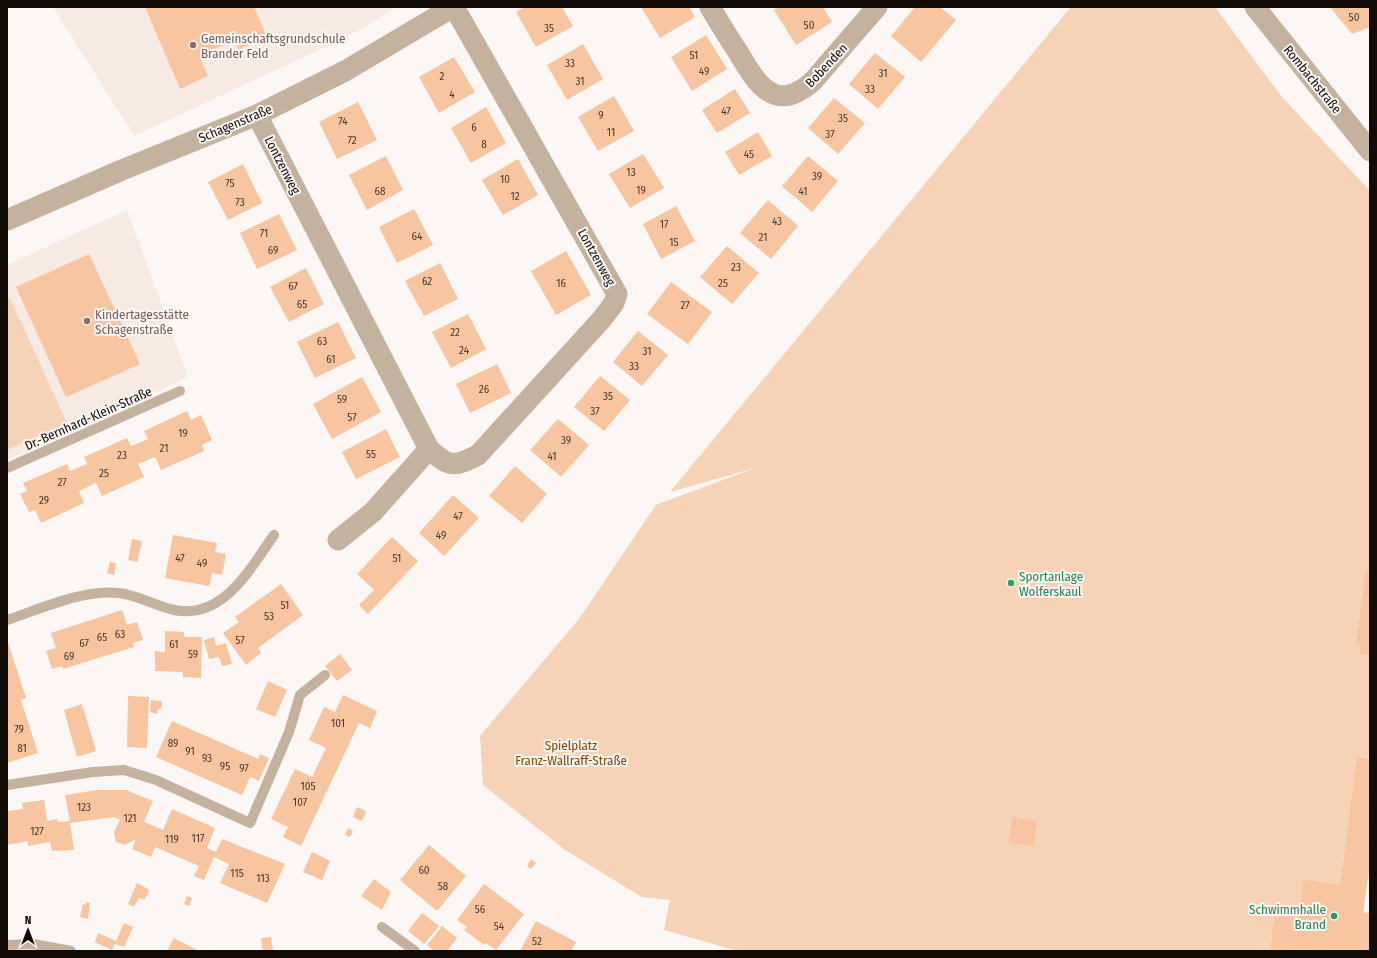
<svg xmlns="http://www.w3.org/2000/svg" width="1377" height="958" viewBox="0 0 1377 958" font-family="'Fira Sans Condensed',sans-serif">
  <rect width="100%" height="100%" fill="#fcf7f4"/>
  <g fill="#f6eae2">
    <polygon points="53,7 396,7 351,35 134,136"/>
    <polygon points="127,210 188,377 7,460 7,265"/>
  </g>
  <g fill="#f6d2b7">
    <polygon points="1071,7 1215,7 1281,96 1370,191 1370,757 1357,756 1340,885 1303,879 1298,918 1274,915 1270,951 738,951 664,930 670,900 642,897 565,850 483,785 480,736 579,619 656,505 755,468 670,492"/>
    <polygon points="10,298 67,423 7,450 7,299"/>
  </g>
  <g fill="#f7c59f">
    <polygon points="145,7 254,7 267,37 239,49 235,40 199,56 208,76 180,89"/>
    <polygon points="525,7 562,7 573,26 536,47 516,12"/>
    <polygon points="641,7 689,7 695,17 660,38"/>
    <polygon points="778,7 823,7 832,22 796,45 774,10"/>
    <polygon points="915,7 940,7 956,20 921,62 891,36"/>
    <polygon points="1330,7 1370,7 1370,27 1352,34"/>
    <polygon points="706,35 727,69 692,91 671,57"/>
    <polygon points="583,44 603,79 567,100 547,65"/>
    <polygon points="875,53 905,77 878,109 849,84"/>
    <polygon points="454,57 475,92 439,113 419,77"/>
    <polygon points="735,89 750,113 717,133 702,110"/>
    <polygon points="614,96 634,131 598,151 578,117"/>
    <polygon points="834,98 865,123 838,154 808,128"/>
    <polygon points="358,102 377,140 337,159 319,122"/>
    <polygon points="486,107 506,143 471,163 451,128"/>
    <polygon points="758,132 772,156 739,175 725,152"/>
    <polygon points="643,154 664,188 630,208 609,174"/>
    <polygon points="386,156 403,190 367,210 349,175"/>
    <polygon points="808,156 838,181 812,212 782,186"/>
    <polygon points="518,159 538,195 503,215 482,180"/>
    <polygon points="243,164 262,203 228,220 208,182"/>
    <polygon points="768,200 798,226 771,259 740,233"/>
    <polygon points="676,206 695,241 661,259 643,224"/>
    <polygon points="414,209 433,245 397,263 379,227"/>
    <polygon points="279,214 297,250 257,269 240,233"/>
    <polygon points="727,246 759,273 732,304 700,277"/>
    <polygon points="566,251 591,295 556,315 531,271"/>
    <polygon points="89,254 140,364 66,397 16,287"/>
    <polygon points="440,263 458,299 424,316 405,281"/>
    <polygon points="306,268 324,304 289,322 270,287"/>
    <polygon points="671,282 712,312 688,344 647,314"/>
    <polygon points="468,314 486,349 451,368 432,332"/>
    <polygon points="338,322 356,358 315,378 297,342"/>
    <polygon points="638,331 668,355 642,386 613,362"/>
    <polygon points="497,364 511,393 470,413 456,384"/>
    <polygon points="600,376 630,400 604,431 574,407"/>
    <polygon points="362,377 381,412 332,439 313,404"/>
    <polygon points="187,411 191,420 201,415 212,440 202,445 204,451 161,470 155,457 138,464 144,477 102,496 96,483 79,491 84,503 41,523 35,510 29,512 20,494 27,491 23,483 67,464 70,471 87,464 84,457 127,438 131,446 148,439 144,431"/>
    <polygon points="558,419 589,445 561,477 530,450"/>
    <polygon points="386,429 400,457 356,479 342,452"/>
    <polygon points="515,466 547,494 522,523 489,496"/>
    <polygon points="453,495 479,518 444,556 419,533"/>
    <polygon points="173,535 217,543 215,552 226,554 222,575 212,573 209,586 165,578"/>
    <polygon points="392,537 418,561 368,614 359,605 374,590 357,574"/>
    <polygon points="132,539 142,541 137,562 128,560"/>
    <polygon points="110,562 116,563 114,575 107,573"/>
    <polygon points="1366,569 1370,570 1370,655 1359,654 1360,646 1356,646"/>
    <polygon points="281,584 303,615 258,648 261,653 246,665 223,633 239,622 235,617"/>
    <polygon points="122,610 127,625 137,622 143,640 133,643 134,647 63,669 62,666 52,669 46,651 56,648 51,633"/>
    <polygon points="165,631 184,632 184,637 202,637 201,678 183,677 183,672 155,671 155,651 165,652"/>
    <polygon points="214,637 216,646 226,643 232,664 222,666 219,657 209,659 204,640"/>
    <polygon points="7,640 26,698 21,700 38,753 7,763"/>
    <polygon points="340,654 352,670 337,681 325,666"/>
    <polygon points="268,681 287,690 275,717 256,709"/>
    <polygon points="343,695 377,711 370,728 359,723 301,846 283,837 288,827 271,819 295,769 312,777 326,748 309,740 324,707 335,712"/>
    <polygon points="128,696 149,697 147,748 127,747"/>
    <polygon points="151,700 162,701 161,709 158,709 157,714 150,712"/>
    <polygon points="82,704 96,751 77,757 64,710"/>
    <polygon points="172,721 258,759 260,754 269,758 259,781 250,777 242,795 156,757"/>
    <polygon points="1357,756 1370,758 1370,865 1363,912 1370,913 1370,951 1270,951 1274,915 1298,918 1303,879 1340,885"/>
    <polygon points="98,790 126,790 153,801 144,822 163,830 172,809 215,828 207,848 216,852 222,839 285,864 267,903 220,883 229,864 214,857 204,880 194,876 199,866 155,847 151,857 132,849 136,839 125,845 116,842 114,832 120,820 114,817 70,823 74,850 52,851 50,842 28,846 28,841 7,845 7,811 23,809 22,803 44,800 47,821 57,819 58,822 70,821 65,795"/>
    <polygon points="357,807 366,811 362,821 353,817"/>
    <polygon points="1012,817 1037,821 1034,846 1009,843"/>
    <polygon points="348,828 353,831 350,837 345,835"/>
    <polygon points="429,845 466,876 437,911 400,880"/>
    <polygon points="312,852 330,861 322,880 303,872"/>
    <polygon points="531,859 536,863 531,869 527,866"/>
    <polygon points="374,879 391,892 382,910 361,896"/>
    <polygon points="137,883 150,890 144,900 139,898 134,907 128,904"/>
    <polygon points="484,884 524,914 496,950 486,943 484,945 464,930 467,927 457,920"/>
    <polygon points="187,896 192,898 189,906 184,904"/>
    <polygon points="86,902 90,903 88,919 80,917 83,904 86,905"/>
    <polygon points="422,913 439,926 424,944 408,931"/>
    <polygon points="536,921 576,942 571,951 520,951"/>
    <polygon points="124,923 133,927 124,947 115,944"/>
    <polygon points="442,926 457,938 447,951 434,951 427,945"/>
    <polygon points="98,933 116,941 112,950 95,942"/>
    <polygon points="271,937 273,951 263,951 261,938"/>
    <polygon points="174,938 181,942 199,951 167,951"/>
  </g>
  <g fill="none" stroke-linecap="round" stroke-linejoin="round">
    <g stroke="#c4b19e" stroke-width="10">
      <polyline points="7,468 180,391"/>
      <path d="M 7,620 C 40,609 83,589 119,593 C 138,595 155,606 174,610 C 223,620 250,569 274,535"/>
      <polyline points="7,785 93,772 124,770 156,780 250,823 289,732 300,695 325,675"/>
      <polyline points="382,927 415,951"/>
      <polyline points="7,945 33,944 71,951"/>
    </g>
    <g stroke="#c4b19e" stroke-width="21">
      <path d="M 710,7 C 719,22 728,37 738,52 C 757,84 775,115 813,81 L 877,7"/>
      <polyline points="1255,7 1370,151"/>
      <path d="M 257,115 L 429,449 C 450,468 454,467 478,455 L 602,319 L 614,303 L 617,294 L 454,7"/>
      <polyline points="7,220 122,170 257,115 345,71 453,7"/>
      <polyline points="338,540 373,512 429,449"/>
    </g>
  </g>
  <g fill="#8d6e63" stroke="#fcf7f4" stroke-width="1.5">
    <circle cx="193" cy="45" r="4"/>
    <circle cx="87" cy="321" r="4"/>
  </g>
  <g fill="#2e9e5b" stroke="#fcf7f4" stroke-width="1.5">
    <circle cx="1011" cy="583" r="4"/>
    <circle cx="1334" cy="916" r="4"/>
  </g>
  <g text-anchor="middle" stroke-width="4" stroke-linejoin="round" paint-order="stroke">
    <g font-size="11" fill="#4a392c">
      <text x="1354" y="21">50</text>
      <text x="809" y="29">50</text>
      <text x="549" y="32">35</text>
      <text x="694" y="59">51</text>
      <text x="570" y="67">33</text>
      <text x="704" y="75">49</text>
      <text x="883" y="77">31</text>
      <text x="442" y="80">2</text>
      <text x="580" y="85">31</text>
      <text x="870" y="93">33</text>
      <text x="452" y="98">4</text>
      <text x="726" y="115">47</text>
      <text x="601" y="119">9</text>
      <text x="843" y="122">35</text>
      <text x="343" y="125">74</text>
      <text x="474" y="131">6</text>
      <text x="611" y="136">11</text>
      <text x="830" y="138">37</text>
      <text x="352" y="144">72</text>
      <text x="484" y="148">8</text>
      <text x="749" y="158">45</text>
      <text x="631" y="176">13</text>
      <text x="817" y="180">39</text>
      <text x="505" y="183">10</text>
      <text x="230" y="187">75</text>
      <text x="641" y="194">19</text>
      <text x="380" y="195">68</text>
      <text x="803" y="195">41</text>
      <text x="515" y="200">12</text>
      <text x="240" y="206">73</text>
      <text x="777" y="225">43</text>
      <text x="664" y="228">17</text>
      <text x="264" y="237">71</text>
      <text x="417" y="240">64</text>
      <text x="763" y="241">21</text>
      <text x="674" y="246">15</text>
      <text x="273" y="254">69</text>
      <text x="736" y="271">23</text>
      <text x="427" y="285">62</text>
      <text x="561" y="287">16</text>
      <text x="723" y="287">25</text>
      <text x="293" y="290">67</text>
      <text x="302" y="308">65</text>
      <text x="685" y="309">27</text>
      <text x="455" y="336">22</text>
      <text x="322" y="345">63</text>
      <text x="464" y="354">24</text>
      <text x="647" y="355">31</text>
      <text x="331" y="363">61</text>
      <text x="634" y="370">33</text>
      <text x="484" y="393">26</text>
      <text x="608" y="400">35</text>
      <text x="342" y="403">59</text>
      <text x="595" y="415">37</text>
      <text x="352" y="421">57</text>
      <text x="183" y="437">19</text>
      <text x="566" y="444">39</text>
      <text x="164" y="452">21</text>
      <text x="371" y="458">55</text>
      <text x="122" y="459">23</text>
      <text x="552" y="460">41</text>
      <text x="104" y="477">25</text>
      <text x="62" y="486">27</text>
      <text x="44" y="504">29</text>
      <text x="458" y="520">47</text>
      <text x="441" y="539">49</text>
      <text x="180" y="562">47</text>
      <text x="397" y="562">51</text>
      <text x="202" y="567">49</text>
      <text x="285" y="609">51</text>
      <text x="269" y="620">53</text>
      <text x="120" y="638">63</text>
      <text x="102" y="641">65</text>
      <text x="240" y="644">57</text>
      <text x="84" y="647">67</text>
      <text x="174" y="648">61</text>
      <text x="193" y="658">59</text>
      <text x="69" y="660">69</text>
      <text x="338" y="727">101</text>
      <text x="19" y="733">79</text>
      <text x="173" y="747">89</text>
      <text x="22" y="752">81</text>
      <text x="190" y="755">91</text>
      <text x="207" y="762">93</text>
      <text x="225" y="770">95</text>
      <text x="244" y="772">97</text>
      <text x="308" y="790">105</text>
      <text x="300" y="806">107</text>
      <text x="84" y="811">123</text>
      <text x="130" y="822">121</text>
      <text x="37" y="835">127</text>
      <text x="198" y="842">117</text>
      <text x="172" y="843">119</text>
      <text x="424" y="874">60</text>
      <text x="237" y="877">115</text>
      <text x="263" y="882">113</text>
      <text x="443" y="890">58</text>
      <text x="480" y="913">56</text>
      <text x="499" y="930">54</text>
      <text x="537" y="945">52</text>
    </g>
    <g font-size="13" fill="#785e54" stroke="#fcf7f4" text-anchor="start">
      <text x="201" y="43">Gemeinschaftsgrundschule<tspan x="201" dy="15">Brander Feld</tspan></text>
      <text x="95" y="319">Kindertagesstätte<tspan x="95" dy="15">Schagenstraße</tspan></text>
    </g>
    <g font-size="13" fill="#110a05" stroke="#fcf7f4">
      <text transform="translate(826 65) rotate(-47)" y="5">Bobenden</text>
      <text transform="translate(1313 79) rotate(51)" y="5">Rombachstraße</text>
      <text transform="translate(235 123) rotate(-23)" y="5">Schagenstraße</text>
      <text transform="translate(283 165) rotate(63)" y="5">Lontzenweg</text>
      <text transform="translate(597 257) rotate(61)" y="5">Lontzenweg</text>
      <text transform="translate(88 418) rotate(-24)" y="5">Dr.-Bernhard-Klein-Straße</text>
    </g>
    <g font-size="13" fill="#27864d" stroke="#fcf7f4" text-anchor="start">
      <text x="1019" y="581">Sportanlage<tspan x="1019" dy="15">Wolferskaul</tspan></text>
      <text x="1326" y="914" text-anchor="end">Schwimmhalle<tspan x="1326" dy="15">Brand</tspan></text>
    </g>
    <g font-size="13" fill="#824606" stroke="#fcf7f4">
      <text x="571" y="750">Spielplatz<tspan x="571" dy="15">Franz-Wallraff-Straße</tspan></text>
    </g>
  </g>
  <rect width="1377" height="958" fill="none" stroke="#110a05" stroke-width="16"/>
  <g transform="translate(28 930)" stroke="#fcf7f4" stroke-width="3" paint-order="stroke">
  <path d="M0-3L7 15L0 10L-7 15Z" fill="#110a05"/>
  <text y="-6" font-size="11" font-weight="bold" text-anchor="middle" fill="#110a05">N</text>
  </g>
</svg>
